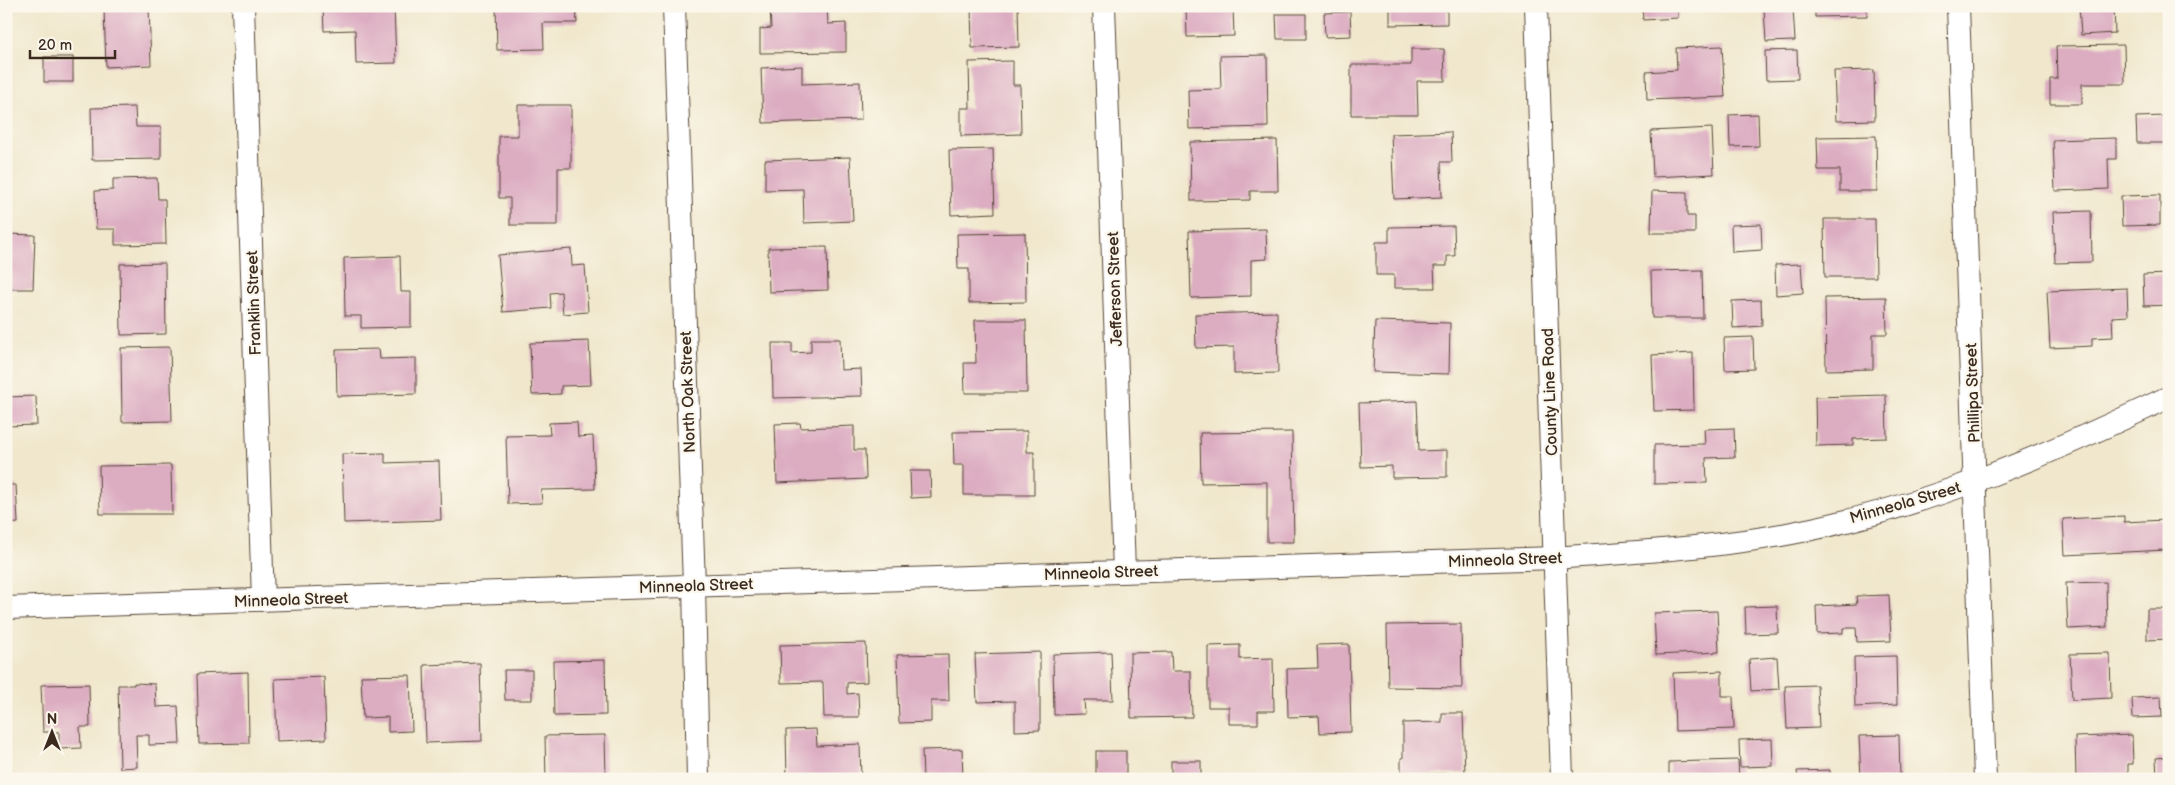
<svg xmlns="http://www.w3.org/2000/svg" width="2175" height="785" viewBox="0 0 2175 785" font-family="'Balsamiq Sans',sans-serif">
  <rect width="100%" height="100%" fill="#fbf7ec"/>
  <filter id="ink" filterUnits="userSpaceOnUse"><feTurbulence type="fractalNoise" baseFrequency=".02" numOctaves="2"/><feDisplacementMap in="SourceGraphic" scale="10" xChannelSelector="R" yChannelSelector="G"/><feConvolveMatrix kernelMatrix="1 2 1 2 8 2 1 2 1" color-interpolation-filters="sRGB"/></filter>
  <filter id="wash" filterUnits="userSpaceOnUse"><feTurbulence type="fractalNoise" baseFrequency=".0096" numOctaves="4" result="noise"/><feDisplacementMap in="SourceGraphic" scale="20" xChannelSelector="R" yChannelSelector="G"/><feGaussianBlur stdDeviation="1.12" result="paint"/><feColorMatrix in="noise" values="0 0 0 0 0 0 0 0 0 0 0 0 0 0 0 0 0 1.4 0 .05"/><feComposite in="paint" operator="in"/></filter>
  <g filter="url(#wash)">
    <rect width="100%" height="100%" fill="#f0e7cc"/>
    <g id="blocks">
      <g fill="#dcacc1">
        <polygon points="323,6 394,6 396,63 356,64 355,30 324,31"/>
        <polygon points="496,6 576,6 577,23 543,23 544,49 497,50"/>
        <polygon points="770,6 827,6 828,24 846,23 846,52 760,53 760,29 771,28"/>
        <polygon points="864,6 898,6 898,9 865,10"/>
        <polygon points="971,6 1018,6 1019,47 972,48"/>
        <polygon points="1186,6 1233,6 1234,36 1187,37"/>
        <polygon points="1390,6 1447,6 1447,24 1390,25"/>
        <polygon points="1642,6 1678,6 1678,18 1643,20"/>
        <polygon points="1815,6 1867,6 1867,16 1815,17"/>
        <polygon points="2079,6 2114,6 2115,33 2081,35"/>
        <polygon points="149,7 151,65 106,67 104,9"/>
        <polygon points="1793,8 1795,41 1766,42 1764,9"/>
        <polygon points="1350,12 1351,36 1325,37 1324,13"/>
        <polygon points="1276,14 1306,14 1306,39 1277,39"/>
        <polygon points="2124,45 2125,84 2082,84 2082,104 2050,104 2050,79 2057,79 2056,46"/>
        <polygon points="1722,46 1725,97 1647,100 1646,72 1677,70 1676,48"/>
        <polygon points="1411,49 1444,49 1445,81 1417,81 1418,115 1351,115 1351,65 1411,65"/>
        <polygon points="1797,50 1798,79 1766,80 1765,51"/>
        <polygon points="1267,55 1268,127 1189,129 1188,90 1221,89 1220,56"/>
        <rect x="44" y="57" width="29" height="25"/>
        <polygon points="1013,61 1013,85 1020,85 1021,134 961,136 961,108 970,108 969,62"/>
        <polygon points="802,66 802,84 860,82 861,120 763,123 761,68"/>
        <polygon points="1874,70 1875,120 1836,121 1834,71"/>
        <polygon points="518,105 571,105 571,168 558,168 558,225 510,225 510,198 499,198 499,136 518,136"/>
        <polygon points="135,107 136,127 161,127 161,159 92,160 91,108"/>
        <polygon points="1758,114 1759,146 1730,147 1729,115"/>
        <polygon points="2166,116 2166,143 2137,143 2136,117"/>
        <polygon points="1712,128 1714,174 1653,177 1651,131"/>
        <polygon points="1451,132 1452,162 1441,162 1442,197 1394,199 1391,134"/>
        <polygon points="1876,136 1877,191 1840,191 1840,170 1818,170 1817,137"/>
        <polygon points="2116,138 2116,159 2108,159 2109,189 2055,191 2053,140"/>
        <polygon points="1277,140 1278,191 1250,191 1250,200 1191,201 1190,142"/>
        <polygon points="993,149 995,213 951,215 949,150"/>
        <polygon points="850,157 853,221 804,223 803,189 765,190 765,160"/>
        <polygon points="157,178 158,199 165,199 166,244 115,245 115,229 96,229 95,191 113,190 113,179"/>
        <polygon points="1652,191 1687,192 1687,216 1695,216 1695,233 1651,233"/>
        <polygon points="2160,195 2160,225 2122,226 2121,196"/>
        <polygon points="2091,211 2092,262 2055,263 2053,212"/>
        <polygon points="1824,219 1875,219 1876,277 1825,277"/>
        <polygon points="1761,224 1762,250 1732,252 1731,225"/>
        <polygon points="1454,226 1455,256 1447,256 1447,266 1434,266 1435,288 1394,288 1394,275 1376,275 1376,242 1389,242 1389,227"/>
        <polygon points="1266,229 1267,259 1251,260 1251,296 1191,298 1189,231"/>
        <polygon points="1025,233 1026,302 969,303 969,269 958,269 957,234"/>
        <polygon points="6,234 35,235 33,289 6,289"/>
        <polygon points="827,247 828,290 769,292 768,248"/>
        <polygon points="571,249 572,266 585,265 588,312 563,314 561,292 550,293 551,308 503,312 498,255"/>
        <polygon points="400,256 401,292 411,292 411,327 361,328 361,316 345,316 344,258"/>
        <polygon points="165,263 166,334 121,335 120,264"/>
        <polygon points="1801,264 1803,293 1776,295 1775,265"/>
        <polygon points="1702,270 1703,318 1652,318 1651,271"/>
        <polygon points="2169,274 2169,305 2144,306 2143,275"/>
        <polygon points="2127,288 2128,316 2112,317 2113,337 2092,338 2092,346 2050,348 2047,291"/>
        <polygon points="1886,297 1887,334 1873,334 1873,369 1826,370 1825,298"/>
        <polygon points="1761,300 1762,326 1733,328 1732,301"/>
        <polygon points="1277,312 1278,373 1234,374 1234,347 1196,348 1195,314"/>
        <polygon points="975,320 1026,320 1027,393 965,393 964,363 976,363"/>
        <polygon points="1375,321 1450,323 1449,374 1373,372"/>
        <polygon points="1753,337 1754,369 1725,370 1724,338"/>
        <polygon points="811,339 840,339 841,370 861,369 862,396 773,398 772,343 792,343 792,353 811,352"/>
        <polygon points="589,341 591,385 561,386 561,394 532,395 530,343"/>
        <polygon points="170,347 172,421 122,422 121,348"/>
        <polygon points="379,349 380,359 416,358 416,394 337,396 336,350"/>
        <polygon points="1693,353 1694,410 1654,411 1652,355"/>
        <polygon points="1886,395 1887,438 1853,439 1853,445 1816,446 1815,397"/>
        <polygon points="36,396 37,425 6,426 6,397"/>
        <polygon points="1417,401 1419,451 1447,450 1447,477 1392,478 1392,466 1361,467 1359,403"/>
        <polygon points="577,422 578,437 593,436 595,489 541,490 542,503 508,504 506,436 550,435 549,423"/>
        <polygon points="800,423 801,428 854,426 854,450 865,450 866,479 777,483 775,424"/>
        <polygon points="1734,428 1735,457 1706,458 1707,483 1654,484 1654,445 1705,444 1704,429"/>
        <polygon points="1027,431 1027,452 1034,452 1034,495 964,495 964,465 954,465 953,432"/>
        <polygon points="1292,432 1294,542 1267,542 1267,482 1201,483 1200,433"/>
        <polygon points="385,453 385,463 439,461 441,520 344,523 342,454"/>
        <polygon points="171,465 172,514 100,514 99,466"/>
        <polygon points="910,471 930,471 931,497 911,498"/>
        <polygon points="6,485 16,485 18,523 6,524"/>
        <polygon points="2124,516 2124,522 2165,520 2166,550 2065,555 2063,519"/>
        <polygon points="2106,582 2107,627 2068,629 2066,583"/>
        <polygon points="1889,595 1891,641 1857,642 1856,628 1843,628 1843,633 1817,634 1816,606 1857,604 1856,596"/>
        <polygon points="1777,606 1778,633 1746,634 1745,607"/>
        <polygon points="2147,609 2169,609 2169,639 2147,640"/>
        <polygon points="1717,611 1719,652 1656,655 1654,613"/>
        <polygon points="1461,624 1462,688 1388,687 1387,625"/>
        <polygon points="866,643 867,682 847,683 847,694 858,693 859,717 824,717 823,682 781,683 780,645"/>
        <polygon points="1349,644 1351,732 1320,733 1319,716 1288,717 1287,669 1318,668 1317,645"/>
        <polygon points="1240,645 1240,659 1273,658 1274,711 1258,711 1258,724 1229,724 1229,707 1208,707 1208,646"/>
        <polygon points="1040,652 1040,730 1015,731 1015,701 977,702 975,654"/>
        <polygon points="1111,652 1113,700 1084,700 1085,714 1054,715 1053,654"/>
        <polygon points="1171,652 1172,671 1191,671 1192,717 1131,718 1130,653"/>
        <polygon points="2110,653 2111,698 2072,700 2070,654"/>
        <polygon points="948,654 949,701 931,701 931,722 899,723 897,655"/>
        <polygon points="1896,656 1897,705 1855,707 1854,657"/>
        <polygon points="1777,657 1779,689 1751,691 1749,659"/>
        <polygon points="605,660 606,715 554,716 553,661"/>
        <polygon points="480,663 482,741 426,743 424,665"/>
        <polygon points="504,670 532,670 532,700 505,700"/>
        <polygon points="1722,671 1722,696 1733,696 1734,729 1675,731 1673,673"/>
        <polygon points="248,672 249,743 199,744 197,674"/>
        <polygon points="410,675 412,731 388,732 388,717 363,718 361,676"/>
        <polygon points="324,677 326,739 277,741 275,679"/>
        <polygon points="134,683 155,684 156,707 178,706 180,744 149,745 149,735 136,735 137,767 120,768 118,685 134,685"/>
        <polygon points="89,684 90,727 80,727 81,748 59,749 59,732 43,732 41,685"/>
        <polygon points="1817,685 1819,728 1787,729 1785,686"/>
        <polygon points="2161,697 2162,717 2133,718 2132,698"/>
        <polygon points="1442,713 1463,713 1465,773 1401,775 1401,758 1403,758 1403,723 1442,722"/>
        <polygon points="816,729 817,746 860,744 861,779 787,779 786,730"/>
        <polygon points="605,735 606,779 546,779 545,736"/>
        <polygon points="1899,735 1900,779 1861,779 1859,736"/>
        <polygon points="2132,735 2133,764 2128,764 2128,779 2076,779 2075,737"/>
        <polygon points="1772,739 1773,766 1740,767 1739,740"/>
        <polygon points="962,749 963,779 923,779 922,750"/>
        <rect x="1096" y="751" width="30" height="28"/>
        <polygon points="2169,757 2169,779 2157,779 2156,758"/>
        <polygon points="1738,760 1739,779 1669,779 1669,762"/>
        <rect x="1171" y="761" width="30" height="18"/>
        <polygon points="1830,770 1830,779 1798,779 1797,771"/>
      </g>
    </g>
  </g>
  <g filter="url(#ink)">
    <use href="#blocks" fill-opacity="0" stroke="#564638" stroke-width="1"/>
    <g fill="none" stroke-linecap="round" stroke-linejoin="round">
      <defs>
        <g id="street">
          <polyline points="243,6 263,600"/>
          <polyline points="674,6 694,585 698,779"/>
          <polyline points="1104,6 1124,571"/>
          <polyline points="1536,6 1562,779"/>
          <polyline points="1958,6 1985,779"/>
          <path d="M 6,608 L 1555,558 C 1634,552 1714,548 1792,533 C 1924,508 2048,455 2169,397"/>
        </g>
      </defs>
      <use href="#street" stroke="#564638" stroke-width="24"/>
      <use href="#street" stroke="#fff" stroke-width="22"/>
    </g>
  </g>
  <g text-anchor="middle" stroke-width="4.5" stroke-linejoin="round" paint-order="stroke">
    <g font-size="16" fill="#3b2a1e" stroke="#fbf7ec">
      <text transform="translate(1114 289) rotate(-92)" y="6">Jefferson Street</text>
      <text transform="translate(253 303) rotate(-92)" y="6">Franklin Street</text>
      <text transform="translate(687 392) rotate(-92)" y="6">North Oak Street</text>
      <text transform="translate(1549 392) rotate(-92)" y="6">County Line Road</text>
      <text transform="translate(1972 393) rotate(-92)" y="6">Phillipa Street</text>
      <text transform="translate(1905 502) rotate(-16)" y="6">Minneola Street</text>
      <text transform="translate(1505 559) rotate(-2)" y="6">Minneola Street</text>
      <text transform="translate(1101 572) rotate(-2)" y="6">Minneola Street</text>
      <text transform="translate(696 585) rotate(-2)" y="6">Minneola Street</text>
      <text transform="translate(291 599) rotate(-2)" y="6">Minneola Street</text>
    </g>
  </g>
  <rect width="2175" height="785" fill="none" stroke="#fbf7ec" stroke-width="25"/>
  <g transform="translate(52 732)" stroke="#fbf7ec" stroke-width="4" paint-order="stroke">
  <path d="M0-4L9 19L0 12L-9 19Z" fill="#3b2a1e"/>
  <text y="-8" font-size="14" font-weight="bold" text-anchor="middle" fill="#3b2a1e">N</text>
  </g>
  <path d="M30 50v8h85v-8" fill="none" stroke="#3b2a1e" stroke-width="2.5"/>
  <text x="38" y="50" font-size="15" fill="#3b2a1e" stroke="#fbf7ec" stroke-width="4" paint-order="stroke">20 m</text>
</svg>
